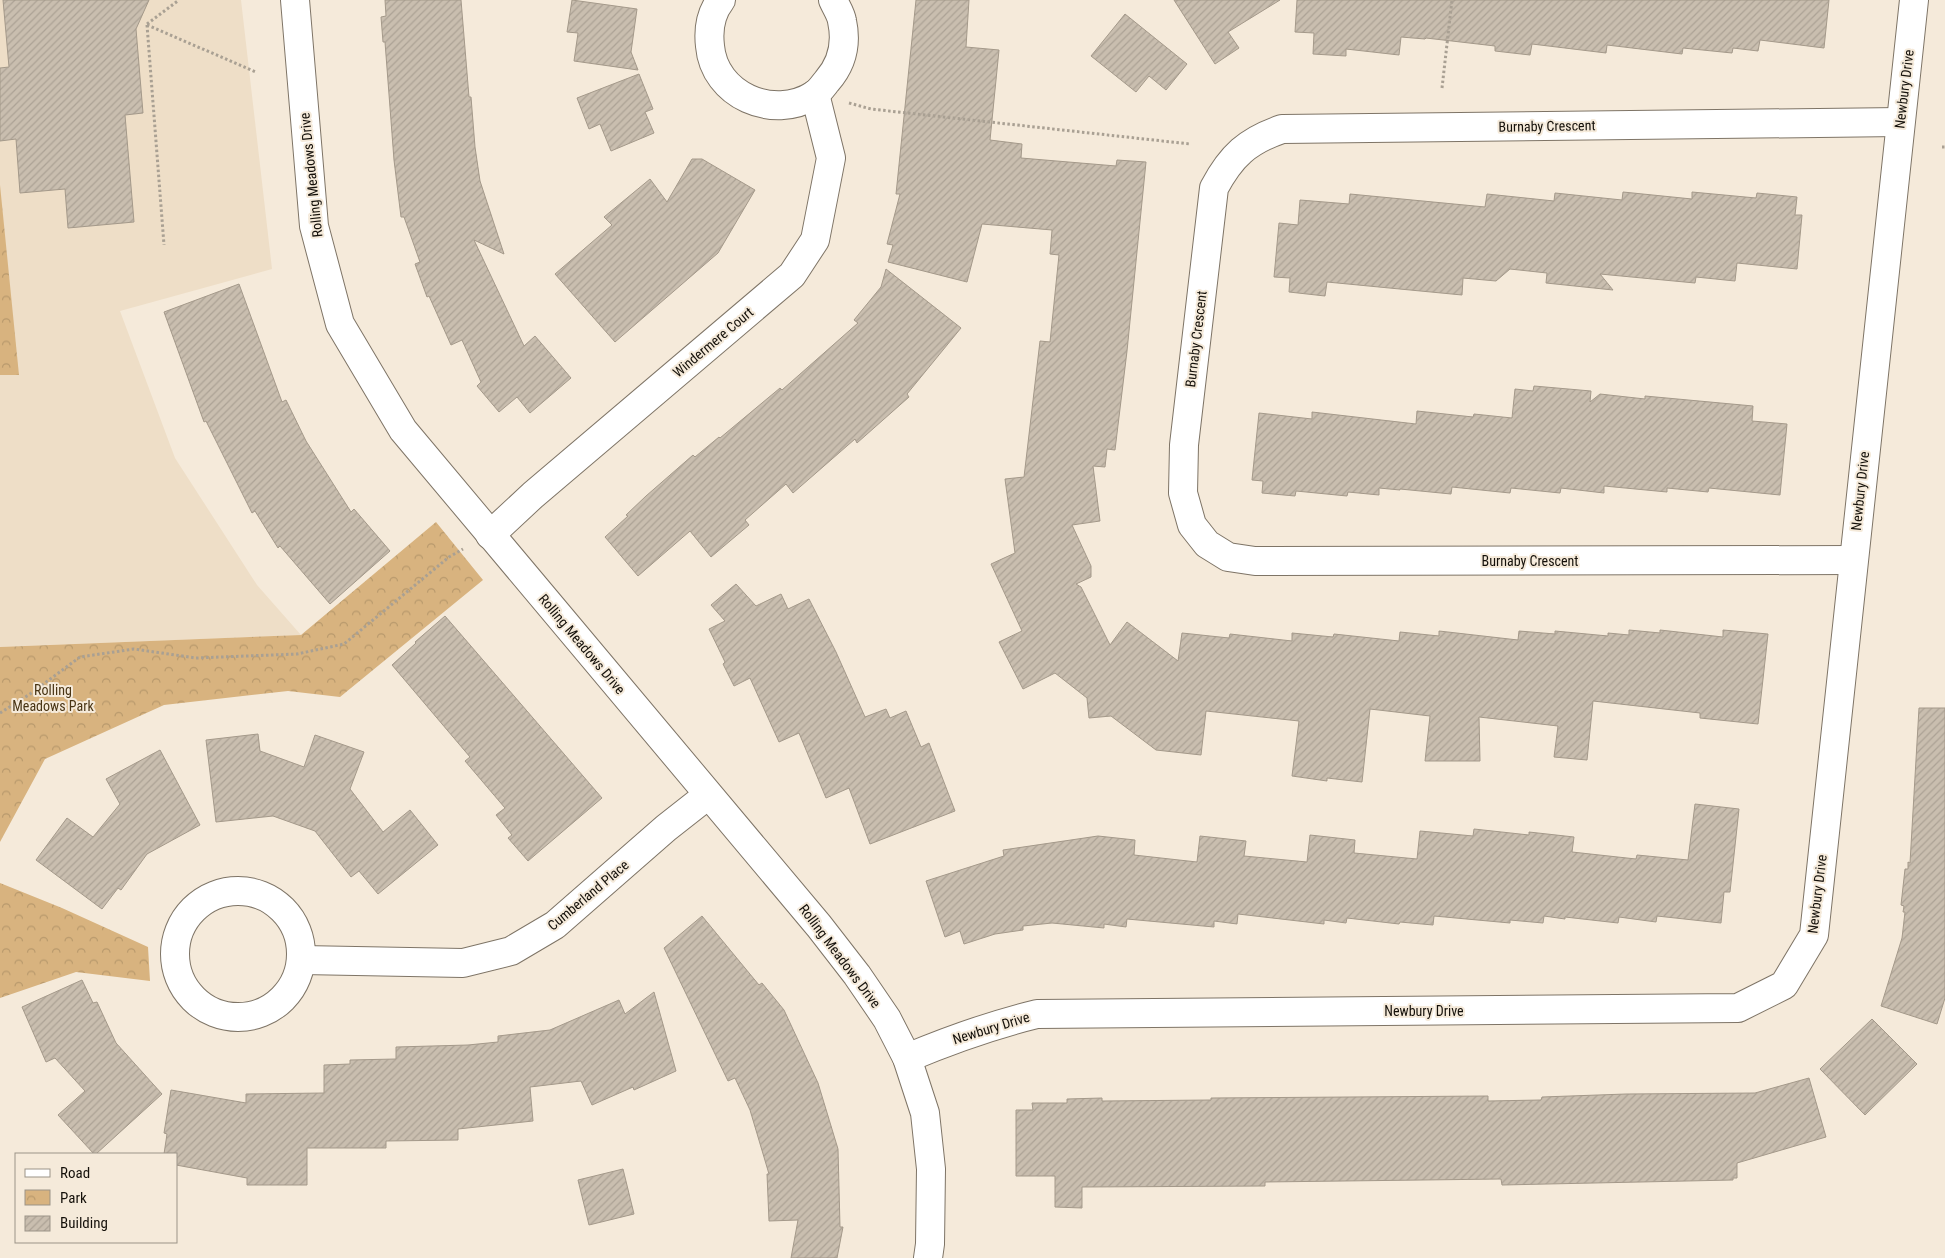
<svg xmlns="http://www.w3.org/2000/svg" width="1945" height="1258" viewBox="0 0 1945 1258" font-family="'Roboto Condensed',sans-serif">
  <defs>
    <pattern id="park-crowns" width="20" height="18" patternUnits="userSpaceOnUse" patternTransform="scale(1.25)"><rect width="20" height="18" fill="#d8b37f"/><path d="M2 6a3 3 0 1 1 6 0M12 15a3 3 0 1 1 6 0" fill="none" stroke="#b8996c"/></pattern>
    <pattern id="building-hatch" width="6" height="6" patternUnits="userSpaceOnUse" patternTransform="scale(1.25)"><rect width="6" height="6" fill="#c9beaf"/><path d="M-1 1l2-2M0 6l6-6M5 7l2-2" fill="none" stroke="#aca295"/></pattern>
  </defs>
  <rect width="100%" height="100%" fill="#f5eada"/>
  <polygon fill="#eedec7" points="0,0 241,0 272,269 120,311 175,458 257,585 301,635 0,647"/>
  <g fill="url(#park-crowns)">
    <polygon points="0,185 19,375 0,375"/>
    <polygon points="436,522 483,580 340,697 288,691 164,705 45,759 0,842 0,647 301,635"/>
    <polygon points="0,883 62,908 148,947 150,981 76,972 0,998"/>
  </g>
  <g fill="url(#building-hatch)" stroke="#a4998a">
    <polygon points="3,0 149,0 136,29 143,113 125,115 134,222 68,228 65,189 20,193 16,139 0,141 0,68 9,67"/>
    <polygon points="385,0 461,0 469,97 471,97 475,147 480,181 504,254 474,240 524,346 535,336 571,378 530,413 517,397 499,412 477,386 481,382 462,340 451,345 429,296 427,297 415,264 420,262 404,217 401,217 394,160 385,42 383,42 381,17 386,16"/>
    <polygon points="572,0 637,9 631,52 638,70 574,61 578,33 567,32"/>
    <polygon points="916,0 969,0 966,47 999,50 990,140 1022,144 1021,158 1116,166 1117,160 1146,162 1127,351 1115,450 1107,449 1105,467 1093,466 1100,521 1072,525 1091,566 1091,577 1076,584 1081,587 1110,645 1127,622 1178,661 1182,633 1229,638 1230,634 1292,641 1292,633 1333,637 1334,634 1399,641 1400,632 1439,636 1439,631 1518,640 1519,631 1555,634 1555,631 1608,636 1608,633 1629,635 1629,630 1660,633 1660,630 1723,637 1723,630 1768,634 1758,724 1700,718 1700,713 1593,701 1587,760 1554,757 1558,726 1479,717 1480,761 1425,761 1430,716 1370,709 1362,782 1327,778 1327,781 1292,776 1299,721 1206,711 1201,755 1156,750 1111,716 1089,718 1087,698 1055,673 1023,689 999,642 1022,631 991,564 1015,553 1005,479 1024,477 1040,341 1050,342 1059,255 1050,254 1052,230 982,224 967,282 888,262 893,245 887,244 900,194 896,194"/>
    <polygon points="1174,0 1280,0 1228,32 1239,48 1215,64"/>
    <polygon points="1297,0 1829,0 1824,48 1760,40 1758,51 1733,48 1732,53 1683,48 1682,54 1607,45 1606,53 1532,44 1530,55 1495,51 1495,46 1426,38 1425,39 1401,37 1399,55 1346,49 1346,56 1313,54 1314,33 1295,32"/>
    <polygon points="1125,14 1187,64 1166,90 1149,76 1136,92 1091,56"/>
    <polygon points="639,74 653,109 645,112 654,133 611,151 600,124 589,129 577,98"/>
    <polygon points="692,159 702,159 755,190 718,253 615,342 555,274 612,225 604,217 650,179 667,202"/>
    <polygon points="1623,192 1692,199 1692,192 1756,198 1757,193 1797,197 1795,215 1802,215 1797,269 1737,263 1735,281 1696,277 1695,283 1600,274 1613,290 1546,283 1547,273 1510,269 1496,281 1463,278 1462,295 1327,282 1325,296 1289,292 1290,278 1274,277 1279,223 1298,225 1300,200 1349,204 1350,194 1485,207 1487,194 1554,201 1555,193 1622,200"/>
    <polygon points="886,269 961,328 907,394 909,397 857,443 855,439 793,493 786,484 745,520 749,525 711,557 690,531 638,576 605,537 628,516 626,515 646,496 693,455 695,457 719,437 720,438 780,388 782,390 858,323 854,320 881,287"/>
    <polygon points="239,284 282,402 286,400 306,441 351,512 354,509 390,551 330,604 280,546 278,548 255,511 252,513 206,421 204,422 164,312"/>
    <polygon points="1534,386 1591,391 1590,402 1600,394 1645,399 1645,396 1753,406 1752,421 1787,424 1780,495 1709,488 1708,492 1667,488 1667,492 1604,486 1604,493 1561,488 1560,493 1511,488 1510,493 1452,487 1451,494 1400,489 1400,490 1379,488 1379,495 1348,492 1347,496 1296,491 1295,496 1262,493 1263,481 1252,480 1259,413 1312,419 1312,412 1416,424 1417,411 1473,417 1474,414 1512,418 1515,389 1533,391"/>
    <polygon points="736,584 756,606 781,594 788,609 809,599 836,652 865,717 886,709 890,718 906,711 921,747 929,743 955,811 870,844 849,788 826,798 799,733 779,742 750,678 734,686 723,664 725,662 709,629 725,621 711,605"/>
    <polygon points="445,616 602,798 528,861 508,838 512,835 496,815 505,808 465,761 470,757 392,665 416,643 415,642"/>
    <polygon points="1919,708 1945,708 1945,998 1937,1024 1881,1006 1902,938 1905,912 1903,912 1904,906 1901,905 1905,869 1908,869 1908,862 1910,863"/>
    <polygon points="258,734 260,751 304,767 315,735 364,752 350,789 383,832 410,810 438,845 378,894 359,871 351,877 315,831 273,816 216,822 206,740"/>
    <polygon points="160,750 200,825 147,854 121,890 118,888 102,909 36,860 67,818 93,837 120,804 106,779"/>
    <polygon points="1695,804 1739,809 1730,892 1724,892 1721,923 1657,916 1656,922 1619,917 1618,923 1565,917 1565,919 1544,916 1543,923 1510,920 1510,923 1434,916 1433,925 1400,922 1399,924 1347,918 1346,923 1324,920 1324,924 1238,914 1237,924 1214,921 1214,927 1127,919 1126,927 1104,924 1104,928 1052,923 1023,926 1023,930 995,934 964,944 960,931 945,937 926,881 1004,856 1003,850 1098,836 1135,840 1134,855 1197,862 1200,836 1246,841 1244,856 1307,862 1310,835 1355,840 1354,853 1417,859 1420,831 1473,836 1474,829 1529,835 1529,832 1574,837 1572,852 1636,859 1637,855 1688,860"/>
    <polygon points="702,916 759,985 762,983 784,1010 818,1083 838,1149 840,1227 843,1227 837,1258 791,1258 798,1220 769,1221 767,1174 769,1174 750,1110 735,1078 728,1081 664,948"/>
    <polygon points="82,980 93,1003 97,1002 116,1043 162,1094 96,1154 94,1154 58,1115 85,1091 55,1058 46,1062 22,1007"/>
    <polygon points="654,992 676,1071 634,1090 633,1087 592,1105 581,1081 530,1087 533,1121 458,1129 458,1140 386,1141 386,1148 307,1148 307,1185 247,1185 247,1178 176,1165 176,1154 164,1154 167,1134 164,1133 171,1090 246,1103 246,1094 324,1093 324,1065 350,1064 350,1060 396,1059 396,1047 468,1045 498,1042 498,1036 550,1030 619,1000 625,1014"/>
    <polygon points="1872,1019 1917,1064 1865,1115 1820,1069"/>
    <polygon points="1809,1078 1826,1137 1737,1163 1737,1178 1733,1178 1733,1180 1502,1185 1501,1179 1265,1182 1265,1186 1082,1187 1082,1208 1055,1207 1055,1176 1016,1176 1016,1110 1033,1110 1032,1103 1067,1103 1067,1099 1102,1098 1102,1101 1211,1100 1211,1098 1488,1096 1488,1101 1541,1100 1542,1097 1626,1094 1755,1093"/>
    <polygon points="623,1169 634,1214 589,1225 578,1180"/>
  </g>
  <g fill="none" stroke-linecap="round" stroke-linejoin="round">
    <defs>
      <g id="minor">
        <polyline points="295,0 314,226 340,324 403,430 819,926 857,975 887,1019 907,1058 925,1113 931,1169 930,1244 928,1258"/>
        <path d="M 721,0 C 710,14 708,29 710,46 C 714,95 773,121 814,95 C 819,92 823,86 827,81 C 842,64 847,44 842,21 C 841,14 836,7 833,0"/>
        <polyline points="490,535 533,495 792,275 815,240 831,158 815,94"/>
        <path d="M 1853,560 L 1255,561 L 1228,557 L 1207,544 L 1192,525 L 1183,493 L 1184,445 L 1214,188 C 1231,156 1247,141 1282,129 L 1900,122"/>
        <circle cx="238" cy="954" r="63"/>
        <polyline points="302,960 463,963 511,951 555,925 666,828 708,795"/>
        <path d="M 907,1058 C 950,1040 992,1025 1037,1014 L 1738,1008 L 1784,985 L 1814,935 L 1914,0"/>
      </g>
    </defs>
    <use href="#minor" stroke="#7e7466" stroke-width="30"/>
    <g stroke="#a9a093" stroke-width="3" stroke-dasharray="2.5 2.5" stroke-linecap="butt">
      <polyline points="147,24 179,0"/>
      <polyline points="147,25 164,245"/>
      <polyline points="147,25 256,72"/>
      <polyline points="1442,88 1452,0"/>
      <polyline points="849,103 871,109 1190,144"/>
      <polyline points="1942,147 1945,147"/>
      <polyline points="0,713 30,694 80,657 134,649 196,658 297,654 344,644 449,557 463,549"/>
    </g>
    <use href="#minor" stroke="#fff" stroke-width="28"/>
  </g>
  <g text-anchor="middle" stroke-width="4" stroke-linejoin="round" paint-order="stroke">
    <g font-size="14" fill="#14100a" stroke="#f5eada">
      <text transform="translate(1904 89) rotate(-83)" y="5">Newbury Drive</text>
      <text transform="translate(1547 126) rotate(-1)" y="5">Burnaby Crescent</text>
      <text transform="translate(311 175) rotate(-96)" y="5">Rolling Meadows Drive</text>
      <text transform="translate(1196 339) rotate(-83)" y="5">Burnaby Crescent</text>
      <text transform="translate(713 342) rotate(-40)" y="5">Windermere Court</text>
      <text transform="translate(1860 491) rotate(-84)" y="5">Newbury Drive</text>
      <text x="1530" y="566">Burnaby Crescent</text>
      <text transform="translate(582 644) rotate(50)" y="5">Rolling Meadows Drive</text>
      <text transform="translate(1817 894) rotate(-83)" y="5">Newbury Drive</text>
      <text transform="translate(588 895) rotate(-40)" y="5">Cumberland Place</text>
      <text transform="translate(840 956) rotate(53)" y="5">Rolling Meadows Drive</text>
      <text x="1424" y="1016">Newbury Drive</text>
      <text transform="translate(991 1028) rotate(-17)" y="5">Newbury Drive</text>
    </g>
    <g font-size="14" fill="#483414" stroke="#f5eada">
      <text x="53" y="695">Rolling<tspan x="53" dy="16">Meadows Park</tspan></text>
    </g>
  </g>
  <rect x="15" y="1153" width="162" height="90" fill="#f5eada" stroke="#9b9387"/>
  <rect x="25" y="1169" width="25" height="8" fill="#ffffff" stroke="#9b9387"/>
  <text x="60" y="1178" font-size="15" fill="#14100a">Road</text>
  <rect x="25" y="1190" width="25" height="15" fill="url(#park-crowns)" stroke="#9b9387"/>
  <text x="60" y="1203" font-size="15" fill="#14100a">Park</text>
  <rect x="25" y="1216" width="25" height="15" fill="url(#building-hatch)" stroke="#9b9387"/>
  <text x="60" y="1228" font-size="15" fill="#14100a">Building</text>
</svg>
